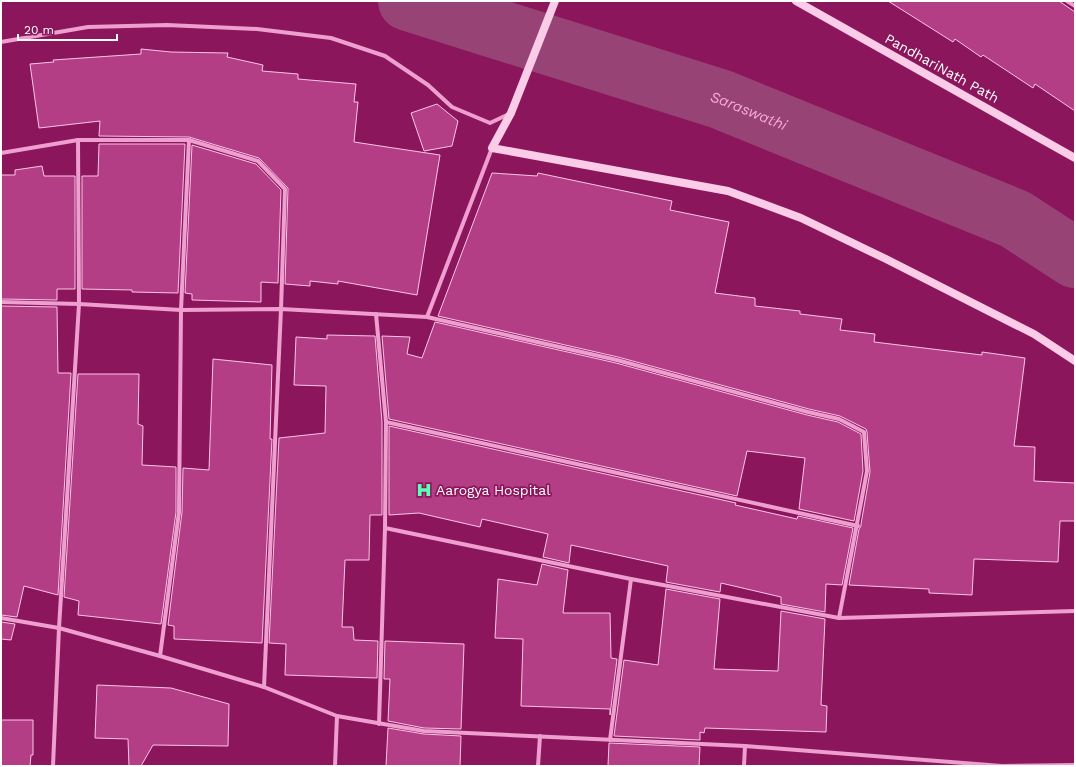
<svg xmlns="http://www.w3.org/2000/svg" width="1076" height="767" viewBox="0 0 1076 767" font-family="'Work Sans',sans-serif">
  <rect width="100%" height="100%" fill="#8b165c"/>
  <g fill="none" stroke-linecap="round" stroke-linejoin="round">
    <path stroke="#984376" stroke-width="60" id="s1" d="M 408,1 L 720,99 L 1015,219 L 1075,258"/>
  </g>
  <g fill="#b43e86" stroke="#fbc5e6">
    <polygon points="888,1 1059,1 1075,12 1075,111 1035,84 1033,88 983,55 981,57 955,39 953,42"/>
    <polygon points="141,49 171,52 228,53 227,57 263,65 262,71 298,74 298,79 356,84 354,102 358,102 354,142 440,155 417,295 338,281 338,284 310,281 310,286 285,284 288,188 259,158 189,137 99,136 100,121 39,128 30,64 54,62 53,60 141,54"/>
    <polygon points="437,104 458,121 452,146 424,151 411,113"/>
    <polygon points="99,144 185,144 178,293 132,292 132,290 82,289 82,176 98,176"/>
    <polygon points="192,145 256,164 281,190 278,283 261,282 261,302 192,300 192,294 185,293"/>
    <polygon points="42,166 44,176 75,176 75,289 57,289 57,300 1,299 1,175 15,175 15,170"/>
    <polygon points="492,173 537,176 538,173 672,201 670,210 729,222 715,293 755,298 755,306 800,311 800,314 842,319 840,330 875,334 874,342 982,355 982,352 1025,358 1014,446 1035,447 1034,481 1075,483 1075,521 1060,521 1058,562 974,559 972,595 929,593 929,589 849,585 859,529 861,526 861,524 870,472 867,432 866,429 840,416 809,409 618,357 438,316"/>
    <polygon points="1,306 57,307 58,373 71,373 58,595 24,586 17,617 1,615"/>
    <polygon points="435,322 616,363 807,415 838,422 861,434 863,471 854,521 799,509 805,458 747,451 737,496 389,419 382,336 410,337 407,354 422,358"/>
    <polygon points="327,335 375,336 382,422 382,515 370,515 369,560 345,560 342,627 353,627 354,640 378,641 377,678 285,675 286,644 269,643 279,438 325,433 326,386 294,385 296,337 327,339"/>
    <polygon points="213,359 272,365 270,439 272,439 262,643 174,639 174,626 168,625 182,512 183,468 209,470"/>
    <polygon points="78,374 139,374 138,424 143,426 142,465 176,467 176,512 161,624 78,615 79,601 64,597"/>
    <polygon points="389,426 736,503 735,505 797,519 798,516 853,528 842,585 826,584 825,612 781,604 781,597 721,583 720,592 666,582 668,566 571,545 569,563 543,557 548,534 482,519 480,527 419,513 389,515"/>
    <polygon points="542,564 568,570 563,613 610,613 611,658 617,659 610,715 610,709 521,706 523,639 495,638 498,579 537,585"/>
    <polygon points="666,589 720,599 714,669 778,671 781,611 825,619 821,705 827,706 826,732 705,728 704,733 700,732 700,740 614,736 624,660 658,665"/>
    <polygon points="1,622 15,624 11,640 1,639"/>
    <polygon points="385,641 464,644 461,729 424,728 388,721 390,679 384,679"/>
    <polygon points="97,685 171,688 229,704 228,746 153,745 141,766 129,766 128,739 95,738"/>
    <polygon points="1,720 33,720 33,755 31,755 30,766 1,766"/>
    <polygon points="388,728 424,734 461,736 460,766 386,766"/>
    <polygon points="609,743 700,747 699,766 608,766"/>
  </g>
  <g fill="none" stroke-linecap="round" stroke-linejoin="round">
    <g stroke="#ef9ed0" stroke-width="4">
      <polyline points="1067,1 1075,6"/>
      <polyline points="1,42 88,27 167,25 257,29 331,38 385,56 428,85 452,107 490,123 509,114"/>
      <polyline points="1,153 78,140 189,140 258,161 285,189 281,309 264,687"/>
      <polyline points="1,302 79,304 181,310 281,309 427,317 617,360 808,412 839,419 864,432 867,471 839,618 631,579 385,528"/>
      <polyline points="376,314 386,422 385,528 379,724"/>
      <polyline points="427,317 492,148"/>
      <polyline points="386,422 858,526"/>
      <polyline points="1,618 59,628 160,656 264,687 337,716 424,731 745,746 1002,766 1075,765"/>
      <polyline points="839,618 1075,611"/>
      <polyline points="160,656 179,512 181,310 189,140"/>
      <polyline points="610,740 631,579"/>
      <polyline points="53,766 59,628 79,304 78,140"/>
      <polyline points="335,766 337,716"/>
      <polyline points="538,766 540,736"/>
      <polyline points="744,766 745,746"/>
    </g>
    <g stroke="#facce8" stroke-width="8">
      <polyline points="555,1 511,113 492,148 728,191 801,218 886,259 1034,334 1075,361"/>
      <polyline points="796,1 1075,158"/>
    </g>
  </g>
  <defs>
    <symbol id="hospital-bare" viewBox="-9 -9 18 18"><path d="M-5-5h3v3.5h4V-5h3V5h-3V1.5h-4V5h-3Z" fill="#5cffb6" stroke="#8b165c" stroke-width="2.5" paint-order="stroke"/></symbol>
  </defs>
  <g fill-rule="evenodd">
    <use href="#hospital-bare" x="413" y="479" width="22" height="22"/>
  </g>
  <g text-anchor="middle" stroke-width="3.5" stroke-linejoin="round" paint-order="stroke">
    <g font-size="14" fill="#fff" stroke="#8b165c">
      <text transform="translate(942 68) rotate(29)" y="5">PandhariNath Path</text>
    </g>
    <g font-size="14" fill="#fff" stroke="#8b165c" text-anchor="start">
      <text x="436" y="495">Aarogya Hospital</text>
    </g>
    <g font-size="15" font-style="italic" fill="#f6aad9" stroke="#8b165c">
      <text dy="5" stroke="none"><textPath href="#s1" startOffset="358">Saraswathi</textPath></text>
    </g>
  </g>
  <rect width="1076" height="767" fill="none" stroke="#ffffff" stroke-width="4"/>
  <path d="M18 34v6h99v-6" fill="none" stroke="#ffffff" stroke-width="2"/>
  <text x="24" y="34" font-size="12" fill="#ffffff" stroke="#8b165c" stroke-width="3" paint-order="stroke">20 m</text>
</svg>
